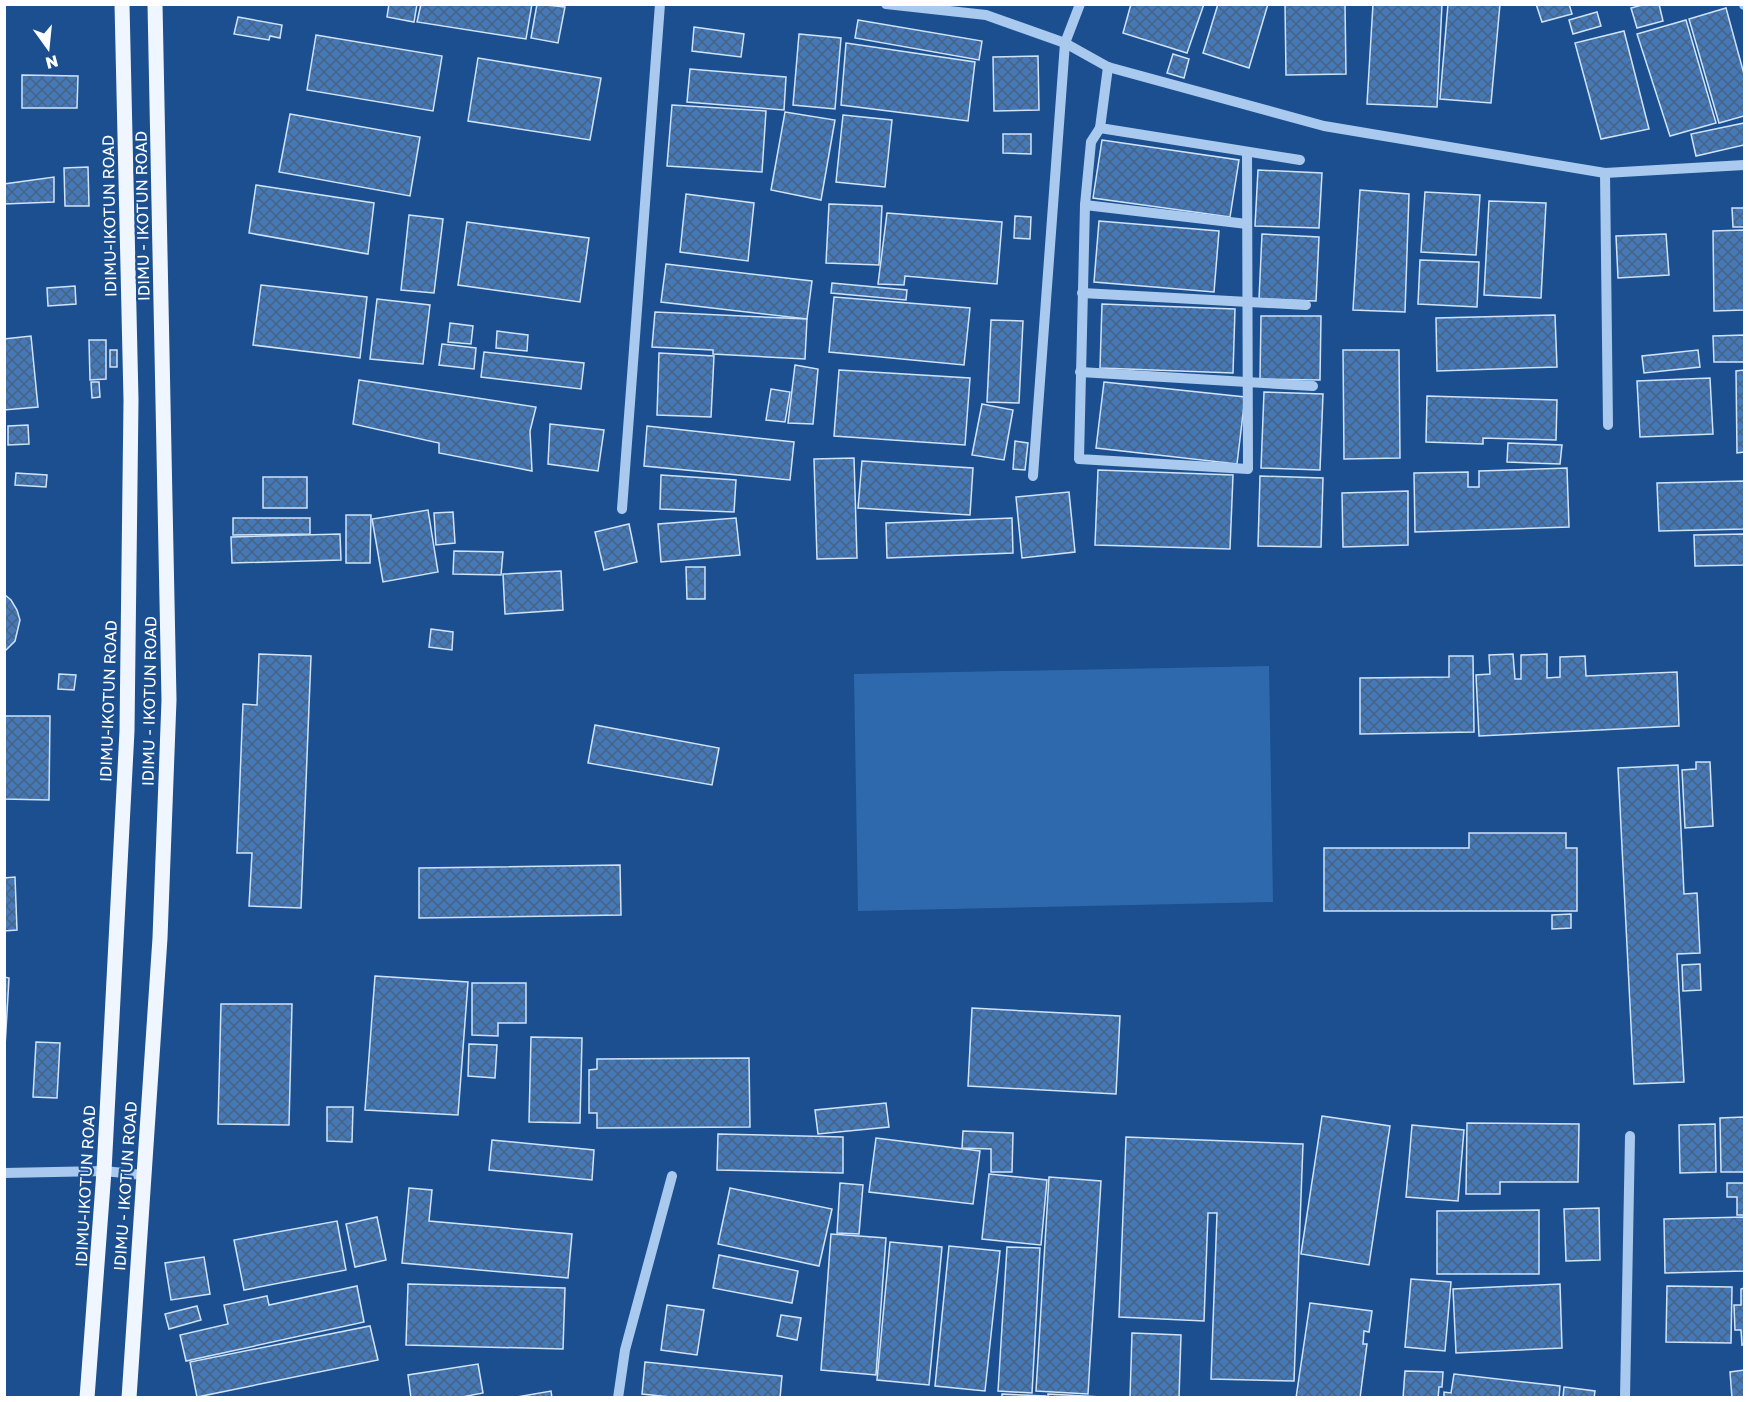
<svg xmlns="http://www.w3.org/2000/svg" width="1749" height="1402" viewBox="0 0 1749 1402" font-family="'Golos Text',sans-serif">
  <defs>
    <pattern id="building-cross-hatch" width="8" height="8" patternUnits="userSpaceOnUse" patternTransform="scale(1.5)"><rect width="8" height="8" fill="#4478b7"/><path d="M0 0l8 8M0 8l8-8" fill="none" stroke="#486282"/></pattern>
  </defs>
  <rect width="100%" height="100%" fill="#1b4f8f"/>
  <polygon fill="#2e69ad" points="1269,666 1273,902 858,911 854,674"/>
  <g fill="url(#building-cross-hatch)" stroke="#cfe3fa" stroke-width="1.5">
    <polygon points="389,4 417,4 414,22 387,17"/>
    <polygon points="421,4 532,4 526,39 417,22"/>
    <polygon points="537,4 565,7 558,43 531,38"/>
    <polygon points="1131,4 1204,4 1187,53 1123,33"/>
    <polygon points="1218,4 1268,4 1249,68 1203,53"/>
    <polygon points="1285,4 1345,4 1346,74 1286,75"/>
    <polygon points="1373,4 1442,4 1437,107 1367,104"/>
    <polygon points="1448,4 1500,4 1491,103 1440,99"/>
    <polygon points="1536,4 1569,4 1572,14 1542,22"/>
    <polygon points="1646,4 1659,4 1663,21 1637,28 1631,8"/>
    <polygon points="1726,8 1744,74 1744,116 1719,123 1689,19"/>
    <polygon points="1597,12 1601,26 1573,34 1569,20"/>
    <polygon points="238,17 282,25 280,38 270,36 269,40 234,34"/>
    <polygon points="858,20 982,41 979,60 855,38"/>
    <polygon points="1686,20 1716,123 1670,136 1637,34"/>
    <polygon points="694,27 744,34 741,57 692,51"/>
    <polygon points="1624,31 1649,129 1601,139 1575,43"/>
    <polygon points="799,34 841,38 835,109 793,105"/>
    <polygon points="316,35 442,56 433,111 307,90"/>
    <polygon points="846,43 975,62 968,121 841,105"/>
    <polygon points="1173,54 1189,59 1184,78 1167,73"/>
    <polygon points="1038,56 1039,110 994,111 993,57"/>
    <polygon points="478,58 601,78 590,140 468,121"/>
    <polygon points="690,69 786,77 784,110 687,102"/>
    <polygon points="22,75 78,76 77,108 22,108"/>
    <polygon points="672,105 766,111 762,172 667,166"/>
    <polygon points="785,112 835,120 821,200 771,190"/>
    <polygon points="290,114 420,137 410,196 279,172"/>
    <polygon points="843,115 892,120 885,187 836,182"/>
    <polygon points="1744,123 1744,145 1696,156 1691,134"/>
    <polygon points="1003,134 1031,134 1031,154 1003,153"/>
    <polygon points="1102,140 1239,160 1230,217 1093,198"/>
    <polygon points="88,167 89,206 65,206 64,168"/>
    <polygon points="1258,170 1322,173 1319,228 1255,226"/>
    <polygon points="54,177 54,202 4,204 4,184"/>
    <polygon points="256,185 374,203 368,254 249,233"/>
    <polygon points="1360,190 1409,194 1405,312 1353,310"/>
    <polygon points="1425,192 1480,195 1476,255 1421,252"/>
    <polygon points="686,194 754,203 748,261 680,252"/>
    <polygon points="1489,201 1546,203 1541,298 1484,295"/>
    <polygon points="829,204 882,206 879,265 826,263"/>
    <polygon points="1732,208 1744,208 1744,227 1733,227"/>
    <polygon points="887,213 1002,222 997,284 905,276 904,285 878,284"/>
    <polygon points="409,215 443,219 434,293 401,290"/>
    <polygon points="1015,216 1031,217 1030,239 1014,238"/>
    <polygon points="1099,221 1219,231 1214,292 1094,282"/>
    <polygon points="467,222 589,238 580,302 458,285"/>
    <polygon points="1744,230 1744,310 1714,311 1713,231"/>
    <polygon points="1262,234 1319,237 1316,301 1259,299"/>
    <polygon points="1666,234 1669,275 1618,278 1616,236"/>
    <polygon points="1420,260 1479,262 1477,307 1418,304"/>
    <polygon points="666,264 812,281 807,319 661,302"/>
    <polygon points="832,283 907,290 906,300 831,293"/>
    <polygon points="261,285 367,297 360,358 253,345"/>
    <polygon points="75,286 76,304 48,306 47,288"/>
    <polygon points="834,297 970,308 964,365 829,352"/>
    <polygon points="377,299 430,305 423,364 370,359"/>
    <polygon points="1102,304 1235,309 1233,373 1100,368"/>
    <polygon points="655,312 807,319 805,359 713,354 713,350 652,347"/>
    <polygon points="1555,315 1557,367 1437,371 1436,318"/>
    <polygon points="1261,316 1321,316 1320,380 1260,379"/>
    <polygon points="991,320 1023,321 1019,403 987,402"/>
    <polygon points="450,323 473,326 471,344 448,342"/>
    <polygon points="497,331 528,335 527,351 496,348"/>
    <polygon points="1744,335 1744,362 1714,362 1713,336"/>
    <polygon points="31,336 38,407 4,410 4,339"/>
    <polygon points="89,340 106,340 106,379 90,380"/>
    <polygon points="442,344 476,348 474,369 439,365"/>
    <rect x="110" y="350" width="7" height="17"/>
    <polygon points="1343,350 1399,350 1400,458 1344,459"/>
    <polygon points="1698,350 1700,367 1644,373 1642,356"/>
    <polygon points="484,352 584,363 581,389 481,377"/>
    <polygon points="659,353 714,356 711,417 657,415"/>
    <polygon points="795,365 818,369 813,424 788,423"/>
    <polygon points="839,370 970,378 965,445 834,436"/>
    <polygon points="1744,370 1744,452 1737,453 1736,371"/>
    <polygon points="1710,378 1713,434 1640,437 1637,381"/>
    <polygon points="359,380 536,407 530,431 532,471 439,453 439,443 353,424"/>
    <polygon points="91,382 99,382 100,397 92,398"/>
    <polygon points="1104,382 1245,397 1237,464 1096,448"/>
    <polygon points="771,389 790,392 785,422 766,420"/>
    <polygon points="1264,392 1323,394 1320,470 1261,468"/>
    <polygon points="1427,396 1557,400 1556,440 1483,438 1483,444 1426,442"/>
    <polygon points="982,404 1013,410 1004,460 972,455"/>
    <polygon points="550,424 604,430 598,471 548,464"/>
    <polygon points="28,425 29,444 8,445 8,426"/>
    <polygon points="647,426 794,442 790,480 644,466"/>
    <polygon points="1015,441 1028,443 1025,470 1013,469"/>
    <polygon points="1508,443 1562,445 1560,464 1507,462"/>
    <polygon points="854,458 857,558 817,559 814,459"/>
    <polygon points="862,461 973,468 970,515 858,508"/>
    <polygon points="1567,468 1569,527 1415,532 1414,473 1468,472 1468,487 1479,487 1479,471"/>
    <polygon points="1098,470 1233,475 1230,549 1095,545"/>
    <polygon points="16,473 47,475 46,487 15,485"/>
    <polygon points="661,475 736,480 734,512 660,509"/>
    <polygon points="1260,476 1323,478 1321,547 1258,546"/>
    <rect x="263" y="477" width="44" height="31"/>
    <polygon points="1744,481 1744,529 1659,531 1657,483"/>
    <polygon points="1408,491 1408,545 1343,547 1342,493"/>
    <polygon points="1069,492 1075,552 1022,558 1016,497"/>
    <polygon points="428,510 438,572 383,582 372,519"/>
    <polygon points="453,512 455,543 436,545 434,513"/>
    <polygon points="346,515 371,515 370,563 346,563"/>
    <polygon points="233,518 310,518 310,534 233,535"/>
    <polygon points="736,518 740,555 661,562 658,524"/>
    <polygon points="1012,518 1013,553 887,558 886,523"/>
    <polygon points="629,524 637,562 604,570 595,532"/>
    <polygon points="340,534 341,560 232,563 231,537"/>
    <polygon points="1744,534 1744,565 1695,566 1694,535"/>
    <polygon points="454,551 503,552 501,575 453,574"/>
    <polygon points="686,567 705,567 705,599 687,599"/>
    <polygon points="561,571 563,610 505,614 503,574"/>
    <polygon points="4,594 11,600 17,610 20,620 15,641 4,652"/>
    <polygon points="431,629 453,632 452,650 429,647"/>
    <polygon points="259,654 311,656 301,908 249,906 252,853 237,853 243,704 257,705"/>
    <polygon points="1513,654 1515,679 1521,679 1521,655 1547,654 1547,678 1560,677 1560,657 1585,656 1586,676 1677,672 1679,726 1479,736 1476,675 1490,674 1489,655"/>
    <polygon points="1449,656 1473,656 1474,732 1360,734 1360,678 1449,677"/>
    <polygon points="59,674 76,675 74,690 58,689"/>
    <polygon points="4,716 50,716 49,800 4,799"/>
    <polygon points="595,725 719,748 712,785 588,763"/>
    <polygon points="1696,762 1710,762 1713,826 1685,828 1682,770 1696,769"/>
    <polygon points="1678,765 1684,894 1697,893 1700,953 1677,954 1684,1082 1634,1084 1618,768"/>
    <polygon points="1469,833 1566,833 1566,848 1577,848 1577,911 1324,911 1324,848 1469,848"/>
    <polygon points="620,865 621,915 419,918 419,868"/>
    <polygon points="15,877 17,930 4,931 4,878"/>
    <polygon points="1571,914 1571,928 1552,929 1552,915"/>
    <polygon points="1700,964 1701,990 1683,991 1682,965"/>
    <polygon points="375,976 468,982 458,1115 365,1110"/>
    <polygon points="4,977 9,978 5,1047 4,1047"/>
    <polygon points="472,983 526,983 526,1023 498,1023 498,1036 472,1035"/>
    <polygon points="221,1004 292,1004 289,1125 218,1124"/>
    <polygon points="972,1008 1120,1016 1116,1094 968,1086"/>
    <polygon points="531,1037 582,1038 580,1123 529,1122"/>
    <polygon points="36,1042 60,1043 57,1098 33,1097"/>
    <polygon points="469,1044 497,1045 495,1078 468,1076"/>
    <polygon points="749,1058 750,1127 597,1128 597,1113 589,1113 589,1070 597,1069 597,1059"/>
    <polygon points="886,1103 889,1127 818,1134 815,1110"/>
    <polygon points="327,1107 353,1107 352,1142 327,1141"/>
    <polygon points="1322,1116 1390,1126 1369,1265 1301,1254"/>
    <polygon points="1744,1117 1744,1172 1721,1172 1720,1118"/>
    <polygon points="1467,1123 1579,1124 1578,1182 1500,1182 1500,1194 1466,1194"/>
    <polygon points="1715,1124 1716,1172 1680,1173 1679,1125"/>
    <polygon points="1412,1125 1464,1130 1458,1201 1406,1197"/>
    <polygon points="963,1131 1013,1133 1012,1172 991,1172 991,1149 962,1148"/>
    <polygon points="718,1134 843,1137 843,1173 717,1170"/>
    <polygon points="1126,1137 1303,1144 1294,1381 1211,1379 1217,1213 1208,1213 1204,1321 1119,1317"/>
    <polygon points="876,1138 980,1151 973,1204 869,1192"/>
    <polygon points="492,1140 594,1150 592,1180 489,1170"/>
    <polygon points="989,1174 1047,1180 1041,1245 982,1239"/>
    <polygon points="1049,1177 1101,1181 1088,1394 1036,1391"/>
    <polygon points="840,1183 863,1185 859,1234 837,1233"/>
    <polygon points="1727,1183 1744,1183 1744,1215 1737,1215 1737,1197 1727,1197"/>
    <polygon points="409,1188 432,1190 429,1221 572,1234 568,1278 402,1263"/>
    <polygon points="730,1188 832,1209 819,1266 718,1244"/>
    <polygon points="1599,1208 1600,1260 1566,1261 1564,1209"/>
    <polygon points="1539,1210 1539,1274 1437,1274 1437,1211"/>
    <polygon points="377,1217 386,1260 355,1267 346,1224"/>
    <polygon points="1744,1217 1744,1271 1665,1273 1664,1219"/>
    <polygon points="337,1221 346,1270 244,1290 234,1240"/>
    <polygon points="831,1234 886,1238 876,1375 821,1370"/>
    <polygon points="890,1242 942,1247 929,1385 877,1380"/>
    <polygon points="949,1246 1000,1251 985,1391 935,1386"/>
    <polygon points="1007,1247 1040,1248 1032,1393 998,1391"/>
    <polygon points="719,1255 798,1271 792,1303 713,1288"/>
    <polygon points="204,1257 210,1294 171,1300 165,1263"/>
    <polygon points="1411,1279 1451,1282 1445,1351 1405,1347"/>
    <polygon points="408,1284 565,1288 563,1349 406,1345"/>
    <polygon points="1560,1284 1562,1348 1456,1353 1453,1289"/>
    <polygon points="357,1286 364,1322 186,1361 180,1335 228,1324 224,1305 267,1296 269,1305"/>
    <polygon points="1667,1286 1732,1287 1731,1343 1666,1342"/>
    <polygon points="1744,1288 1744,1344 1742,1345 1741,1330 1735,1330 1734,1305 1741,1305 1741,1289"/>
    <polygon points="1310,1303 1372,1311 1369,1332 1364,1331 1363,1344 1367,1344 1360,1398 1296,1398"/>
    <polygon points="667,1305 704,1310 697,1355 661,1350"/>
    <polygon points="197,1306 201,1320 169,1329 165,1314"/>
    <polygon points="781,1315 801,1318 797,1340 777,1336"/>
    <polygon points="370,1326 378,1360 197,1397 190,1362"/>
    <polygon points="1132,1333 1181,1335 1179,1398 1130,1398"/>
    <polygon points="645,1362 782,1376 780,1398 680,1398 642,1394"/>
    <polygon points="478,1364 483,1393 457,1398 411,1398 408,1375"/>
    <polygon points="1744,1370 1744,1398 1732,1398 1730,1372"/>
    <polygon points="1405,1371 1443,1372 1442,1387 1439,1387 1438,1398 1403,1398"/>
    <polygon points="1454,1374 1560,1386 1559,1398 1444,1398 1444,1392 1451,1393"/>
    <polygon points="1564,1387 1595,1391 1594,1398 1563,1398"/>
    <polygon points="551,1391 552,1398 511,1398"/>
    <polygon points="1002,1394 1046,1396 1046,1398 1002,1398"/>
    <polygon points="1048,1394 1101,1397 1101,1398 1048,1398"/>
  </g>
  <g fill="none" stroke-linecap="round" stroke-linejoin="round">
    <g stroke="#a9c9ee" stroke-width="10">
      <polyline points="886,4 986,15 1065,43 1108,67 1324,126 1605,173 1744,165"/>
      <polyline points="1744,4 1744,5"/>
      <polyline points="1108,67 1100,128 1300,160"/>
      <polyline points="1100,128 1091,142 1085,205 1079,459 1248,469 1247,152"/>
      <polyline points="1605,173 1608,425"/>
      <polyline points="1085,205 1247,224"/>
      <polyline points="1082,293 1306,305"/>
      <polyline points="1080,372 1313,386"/>
      <polyline points="1033,476 1065,43 1080,4"/>
      <polyline points="622,509 660,4"/>
      <polyline points="4,1173 104,1171 143,1175"/>
      <polyline points="618,1398 625,1350 672,1176"/>
      <polyline points="1625,1398 1630,1136"/>
    </g>
    <g stroke="#f0f6ff" stroke-width="15">
      <polyline points="87,1398 104,1171 127,731 131,400 122,4"/>
      <polyline points="129,1398 160,938 169,700 155,4"/>
    </g>
  </g>
  <g text-anchor="middle" stroke-width="4.5" stroke-linejoin="round" paint-order="stroke">
    <g font-size="16" fill="#fff" stroke="#1b4f8f">
      <text transform="translate(109 216) rotate(-91)" y="6">IDIMU-IKOTUN ROAD</text>
      <text transform="translate(142 216) rotate(-91)" y="6">IDIMU - IKOTUN ROAD</text>
      <text transform="translate(108 701) rotate(-88)" y="6">IDIMU-IKOTUN ROAD</text>
      <text transform="translate(149 701) rotate(-89)" y="6">IDIMU - IKOTUN ROAD</text>
      <text transform="translate(85 1186) rotate(-87)" y="6">IDIMU-IKOTUN ROAD</text>
      <text transform="translate(125 1186) rotate(-86)" y="6">IDIMU - IKOTUN ROAD</text>
    </g>
  </g>
  <rect width="1749" height="1402" fill="none" stroke="#ffffff" stroke-width="12"/>
  <g transform="translate(48 48) rotate(165)" stroke="#1b4f8f" stroke-width="4.5" paint-order="stroke">
  <path d="M0-4.5L10 22L0 15L-10 22Z" fill="#ffffff"/>
  <text y="-9" font-size="16" font-weight="bold" text-anchor="middle" fill="#ffffff">N</text>
  </g>
</svg>
